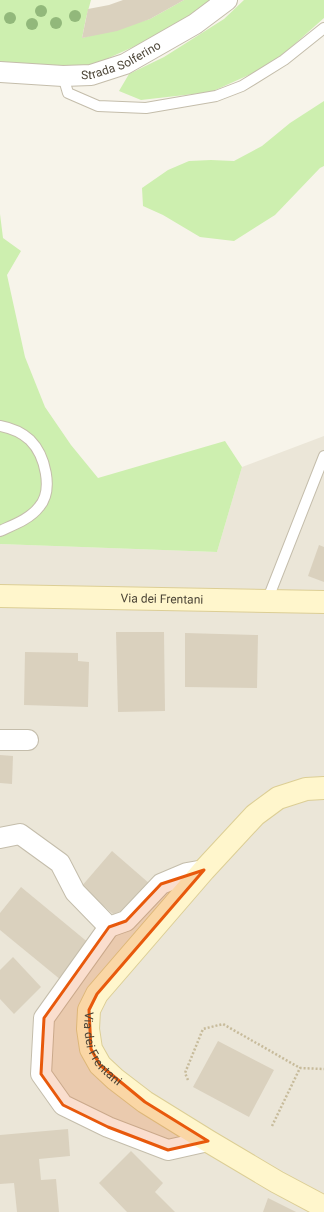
<svg xmlns="http://www.w3.org/2000/svg" width="324" height="1212" viewBox="0 0 324 1212" font-family="Roboto,sans-serif">
  <rect width="100%" height="100%" fill="#f7f4ea"/>
  <polygon fill="#ebe6d8" points="324,436 324,1212 0,1212 0,544 217,552 242,467"/>
  <g fill="#cdefaf">
    <polygon points="0,0 91,0 86,18 82,38 150,19 184,0 216,0 198,13 142,43 93,65 0,65"/>
    <polygon points="244,0 324,0 324,18 271,65 211,92 141,100 119,91 129,74 164,57 224,19"/>
    <polygon points="324,101 324,166 320,168 275,215 234,241 200,237 163,215 143,206 142,188 168,170 189,161 211,160 234,161 262,146 290,123"/>
    <polygon points="0,214 3,238 21,251 7,275 25,357 45,407 71,445 98,478 225,441 242,467 217,552 0,544"/>
  </g>
  <g fill="#dad1be">
    <polygon points="123,0 184,0 150,19 117,31 82,38 88,9 109,5"/>
    <polygon points="319,545 324,547 324,582 308,576"/>
    <polygon points="116,632 164,632 165,711 118,712"/>
    <polygon points="185,633 258,635 257,688 185,687"/>
    <polygon points="25,652 78,653 78,661 89,662 88,707 24,705"/>
    <polygon points="0,755 13,756 12,784 0,783"/>
    <polygon points="112,851 150,884 119,919 81,887"/>
    <polygon points="21,887 90,944 61,980 0,930 0,913"/>
    <polygon points="13,957 41,987 14,1014 0,999 0,970"/>
    <polygon points="218,1041 274,1070 249,1117 193,1087"/>
    <polygon points="68,1129 70,1156 39,1159 41,1180 56,1179 59,1212 17,1212 14,1183 0,1184 0,1135"/>
    <polygon points="131,1151 163,1183 155,1192 175,1212 127,1212 99,1183"/>
    <polygon points="268,1198 296,1212 263,1212"/>
  </g>
  <g fill="none" stroke-linecap="round" stroke-linejoin="round">
    <defs>
      <g id="lane">
        <polyline points="63,76 68,93 98,106 146,108 216,96 242,86 284,60 324,28"/>
        <path d="M 0,426 C 11,428 21,432 30,440 C 45,455 54,490 39,507 C 30,519 13,525 0,531"/>
        <polyline points="267,601 324,456"/>
      </g>
      <g id="street">
        <path id="s1" d="M 0,72 L 63,76 L 91,75 L 125,64 L 195,24 L 227,0"/>
        <polyline points="0,740 28,740"/>
        <polyline points="0,838 20,834 60,863 75,892 109,927 126,921 161,884 187,873 204,870"/>
        <polyline points="109,927 44,1018 41,1074 63,1105 108,1127 168,1150 208,1141"/>
      </g>
      <g id="secondary">
        <path id="s2" d="M 0,596 L 324,602"/>
        <path id="s3" d="M 324,788 L 306,789 L 278,798 L 255,815 L 204,870 L 97,994 L 89,1010 L 88,1029 L 91,1049 L 100,1065 L 115,1079 L 145,1102 L 208,1141 L 277,1182 L 324,1207"/>
      </g>
    </defs>
    <use href="#lane" stroke="#c4bdab" stroke-width="12"/>
    <use href="#street" stroke="#c4bdab" stroke-width="22"/>
    <use href="#secondary" stroke="#dcce95" stroke-width="24"/>
    <g stroke="#c7bb9b" stroke-width="2.5" stroke-dasharray="2 2" stroke-linecap="butt">
      <polyline points="188,1080 185,1073 203,1029 223,1024 300,1068"/>
      <polyline points="272,1126 300,1068 324,1069"/>
    </g>
    <use href="#lane" stroke="#fff" stroke-width="10"/>
    <use href="#street" stroke="#fff" stroke-width="20"/>
    <use href="#secondary" stroke="#fff6cc" stroke-width="22"/>
  </g>
  <g fill="#92b87b">
    <circle cx="41" cy="11" r="6"/>
    <circle cx="75" cy="16" r="6"/>
    <circle cx="10" cy="18" r="6"/>
    <circle cx="56" cy="23" r="6"/>
    <circle cx="32" cy="24" r="6"/>
  </g>
  <path fill="#e8590c" fill-opacity="0.2" stroke="#e8590c" stroke-width="3" stroke-linejoin="round" d="M 204,870 L 97,994 L 89,1010 L 91,1049 L 100,1065 L 145,1102 L 208,1141 L 168,1150 L 108,1127 L 63,1105 L 41,1074 L 44,1018 L 109,927 L 126,921 L 161,884 Z"/>
  <g text-anchor="middle" stroke-width="3" stroke-linejoin="round" paint-order="stroke">
    <g font-size="12" fill="#4c4537" stroke="#fff">
      <text dy="4" stroke="none"><textPath href="#s1" startOffset="124">Strada Solferino</textPath></text>
      <text dy="4" stroke="none"><textPath href="#s2" startOffset="162">Via dei Frentani</textPath></text>
      <text dy="4" stroke="none"><textPath href="#s3" startOffset="376">Via dei Frentani</textPath></text>
    </g>
  </g>
</svg>
